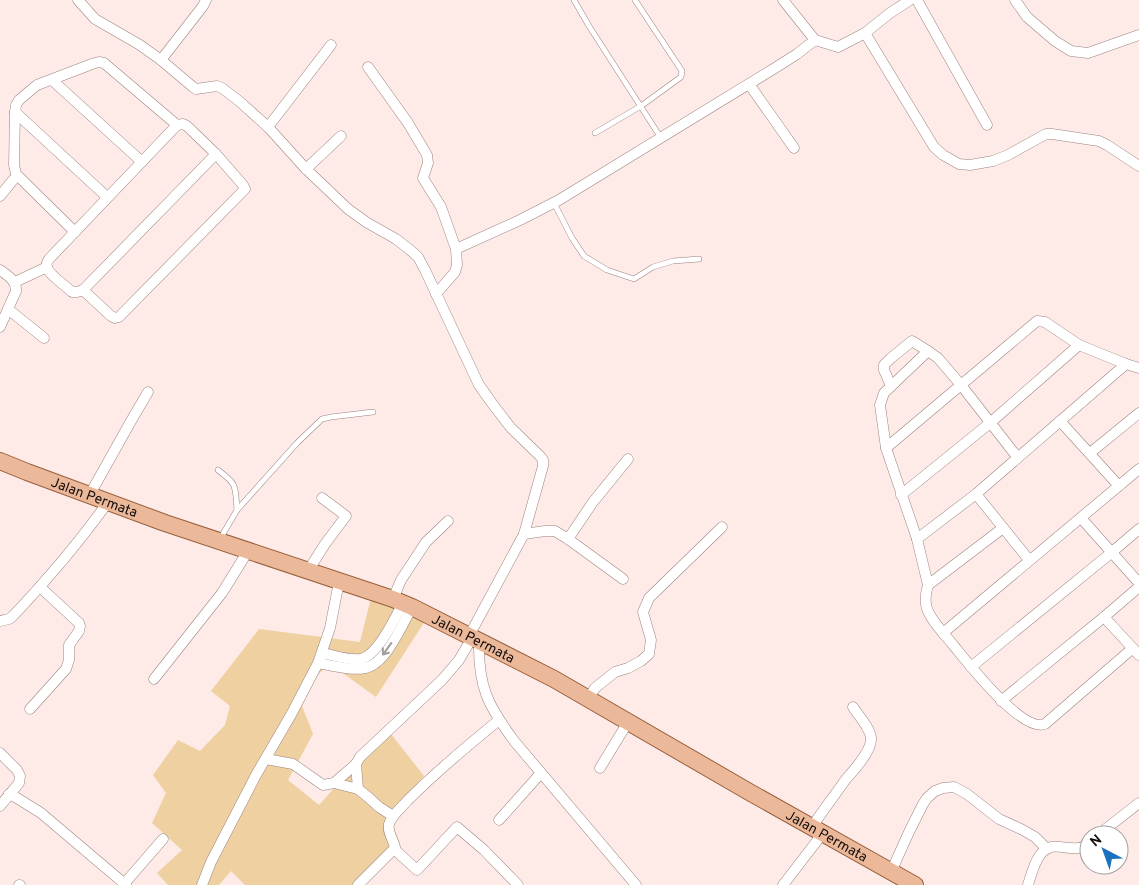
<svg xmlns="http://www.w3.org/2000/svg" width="1139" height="885" viewBox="0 0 1139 885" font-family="Overpass,sans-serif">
  <rect width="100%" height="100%" fill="#feeae7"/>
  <polygon fill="#efd0a0" points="372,594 427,618 376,697 330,664 314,678 302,706 313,734 288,780 319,805 387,729 424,776 389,814 400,844 355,885 245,885 231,871 219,885 168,885 157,873 182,850 152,823 166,793 153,775 178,740 200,751 225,725 230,706 211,691 259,629 360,642"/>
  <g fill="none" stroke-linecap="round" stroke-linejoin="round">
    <defs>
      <g id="lane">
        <polyline points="574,0 589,26 661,138"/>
        <polyline points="595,133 641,106 681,77 682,71 635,0"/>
        <polyline points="554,203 572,238 584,256 607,270 634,279 653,267 673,261 699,259"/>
        <path d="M 218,470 C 238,485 235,486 237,510"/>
        <polyline points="220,539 237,510 297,443 322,419 331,417 373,412"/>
      </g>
      <g id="street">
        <polyline points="78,0 95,19 140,45 161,60 193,87 196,89 217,86 222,88 239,101 268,127 306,169 348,209 366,222 396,239 409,249 418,257 425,270 479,385 494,406 511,428 540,456 543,460 543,466 524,534 469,636"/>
        <polyline points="783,0 815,40 838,47 865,33 890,13 910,0"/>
        <polyline points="917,0 987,125"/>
        <polyline points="1015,0 1027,17 1055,41 1071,51 1088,53 1139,35"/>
        <polyline points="865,33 934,147 943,155 959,164 970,165 993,161 1008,155 1046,134 1052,134 1099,141 1107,145 1139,166"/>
        <polyline points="161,60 203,6 206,0"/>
        <polyline points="368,67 408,123 427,155 428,163 423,178 441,207 456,249"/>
        <polyline points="52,80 142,162"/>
        <polyline points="749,84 794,148"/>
        <polyline points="15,112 107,197"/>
        <path d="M 177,125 L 49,259 C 47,262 46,263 47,267 C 49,275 66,286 72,292 L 77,292 L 83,290 L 216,154"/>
        <polyline points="268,127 331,45"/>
        <polyline points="306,169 341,136"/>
        <polyline points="0,196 13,180"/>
        <polyline points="75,232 16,174 14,165 15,112 16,105 19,100 37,85 92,64 99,62 104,63 177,125 183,124 187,126 216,154 243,185 245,189 119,317 115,318 111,316 83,290"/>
        <path d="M 0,270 C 7,275 17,281 16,291 L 0,327"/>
        <polyline points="15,282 47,267"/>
        <polyline points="436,294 455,272 457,265 456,249 520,220 559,200 775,68 797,54 815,40"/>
        <polyline points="8,309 44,338"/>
        <polyline points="891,386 884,370 884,365 891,358 912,341 928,351"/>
        <polyline points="1060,421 1119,486"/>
        <polyline points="886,448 1037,321 1045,322 1079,345 1126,364 1139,368"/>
        <polyline points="1090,453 1139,413"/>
        <path d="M 1018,458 L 961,385 L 938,358 L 928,351 L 884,393 L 880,405 L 886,448 L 917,539 L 928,585 C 925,595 924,606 930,615 C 936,626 946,636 954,646 C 968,663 1022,733 1045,724 L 1133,648"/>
        <polyline points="976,494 1029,560"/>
        <polyline points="901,495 990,423 1079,345"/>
        <polyline points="89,496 131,421 148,392"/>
        <polyline points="1081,518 1139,583"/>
        <polyline points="524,534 545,531 555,531 568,539 623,579"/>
        <polyline points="568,539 593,502 628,459"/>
        <polyline points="917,539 976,494 1126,364"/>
        <polyline points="308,571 325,544 346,516 322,498"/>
        <polyline points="928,585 1003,528"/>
        <polyline points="393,599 401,580 426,542 448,521"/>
        <polyline points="1104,617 1139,655"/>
        <path d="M 0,621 L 9,619 L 12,617 C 47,580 78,544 108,502"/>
        <polyline points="943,633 1139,469"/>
        <path d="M 479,641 C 478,687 488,706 515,742 L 636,885"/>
        <path d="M 322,653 C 333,655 350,661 361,659 C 378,655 395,618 403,603"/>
        <path d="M 318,663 C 331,665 351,671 365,668 C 386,664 402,625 412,607"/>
        <polyline points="971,667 1111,553 1139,529"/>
        <polyline points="154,679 222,593 248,551"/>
        <polyline points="588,699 595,688 615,672 628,668 641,661 649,654 651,640 643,612 649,598 722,527"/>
        <polyline points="1001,701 1104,617 1139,587"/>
        <polyline points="30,709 66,669 69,660 69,645 79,631 80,626 79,623 40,587"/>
        <polyline points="0,753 17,770 20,776 19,783 0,806"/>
        <polyline points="266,759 293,764 323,785 334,783 356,764"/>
        <polyline points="600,768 628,722"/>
        <polyline points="334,783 358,789"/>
        <polyline points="9,794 17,798 41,813 126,885"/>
        <polyline points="393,816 379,807 368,797 358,789 356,764 360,757 442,680 459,660 472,638"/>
        <polyline points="499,820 541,773"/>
        <path d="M 812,827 C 823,810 835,795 846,779 C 854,770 870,753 871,740 C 872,730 858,715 853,707"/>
        <polyline points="1098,835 1139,803"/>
        <polyline points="394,849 417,870 457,827 484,850 518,885"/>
        <polyline points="891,872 909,832 923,804 927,798 935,791 943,788 954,787 967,794 999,819 1021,829 1035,837 1047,849"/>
        <polyline points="124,884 163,839"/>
        <polyline points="19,885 20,885"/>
        <polyline points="202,885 211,862 256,775 292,713 318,663 330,628 339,582"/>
        <path d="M 358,885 L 394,849 L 395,847 C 393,839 387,832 389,824 C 392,815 402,807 408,800 C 437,771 467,746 499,720"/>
        <polyline points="783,885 823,833"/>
        <path d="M 1028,885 C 1031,875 1034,863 1040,855 C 1051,840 1064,850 1078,848 C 1082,848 1086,845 1089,842"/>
      </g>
      <g id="primary">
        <path id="s1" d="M 0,461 L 27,472 L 165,523 L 393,599 L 412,607 L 554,679 L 751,793 L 915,885"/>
      </g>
    </defs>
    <use href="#lane" stroke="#9a8381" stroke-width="6"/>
    <use href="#street" stroke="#9a8381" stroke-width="11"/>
    <use href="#primary" stroke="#975f3c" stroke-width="18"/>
    <use href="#lane" stroke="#fff" stroke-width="5"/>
    <use href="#street" stroke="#fff" stroke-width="10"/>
    <use href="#primary" stroke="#ebb99a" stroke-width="16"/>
  </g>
  <defs><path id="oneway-shaft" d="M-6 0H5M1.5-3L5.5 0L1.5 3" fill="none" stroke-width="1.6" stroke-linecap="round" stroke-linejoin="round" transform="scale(1.25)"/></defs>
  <use stroke="#a19e9d" href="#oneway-shaft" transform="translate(387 649) rotate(126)"/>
  <g text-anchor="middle" stroke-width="4" stroke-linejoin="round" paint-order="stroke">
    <g font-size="14" fill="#140c0b" stroke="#fff">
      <text dy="5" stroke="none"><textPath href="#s1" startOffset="101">Jalan Permata</textPath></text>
      <text dy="5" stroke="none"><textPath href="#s1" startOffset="506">Jalan Permata</textPath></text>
      <text dy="5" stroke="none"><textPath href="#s1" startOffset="911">Jalan Permata</textPath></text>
    </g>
  </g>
  <g transform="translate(1104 850) rotate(319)"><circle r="24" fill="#ffffff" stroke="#a19e9d"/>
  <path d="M0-4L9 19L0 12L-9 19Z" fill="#1a72c0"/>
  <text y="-8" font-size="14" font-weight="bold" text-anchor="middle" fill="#140c0b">N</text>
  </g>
</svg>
